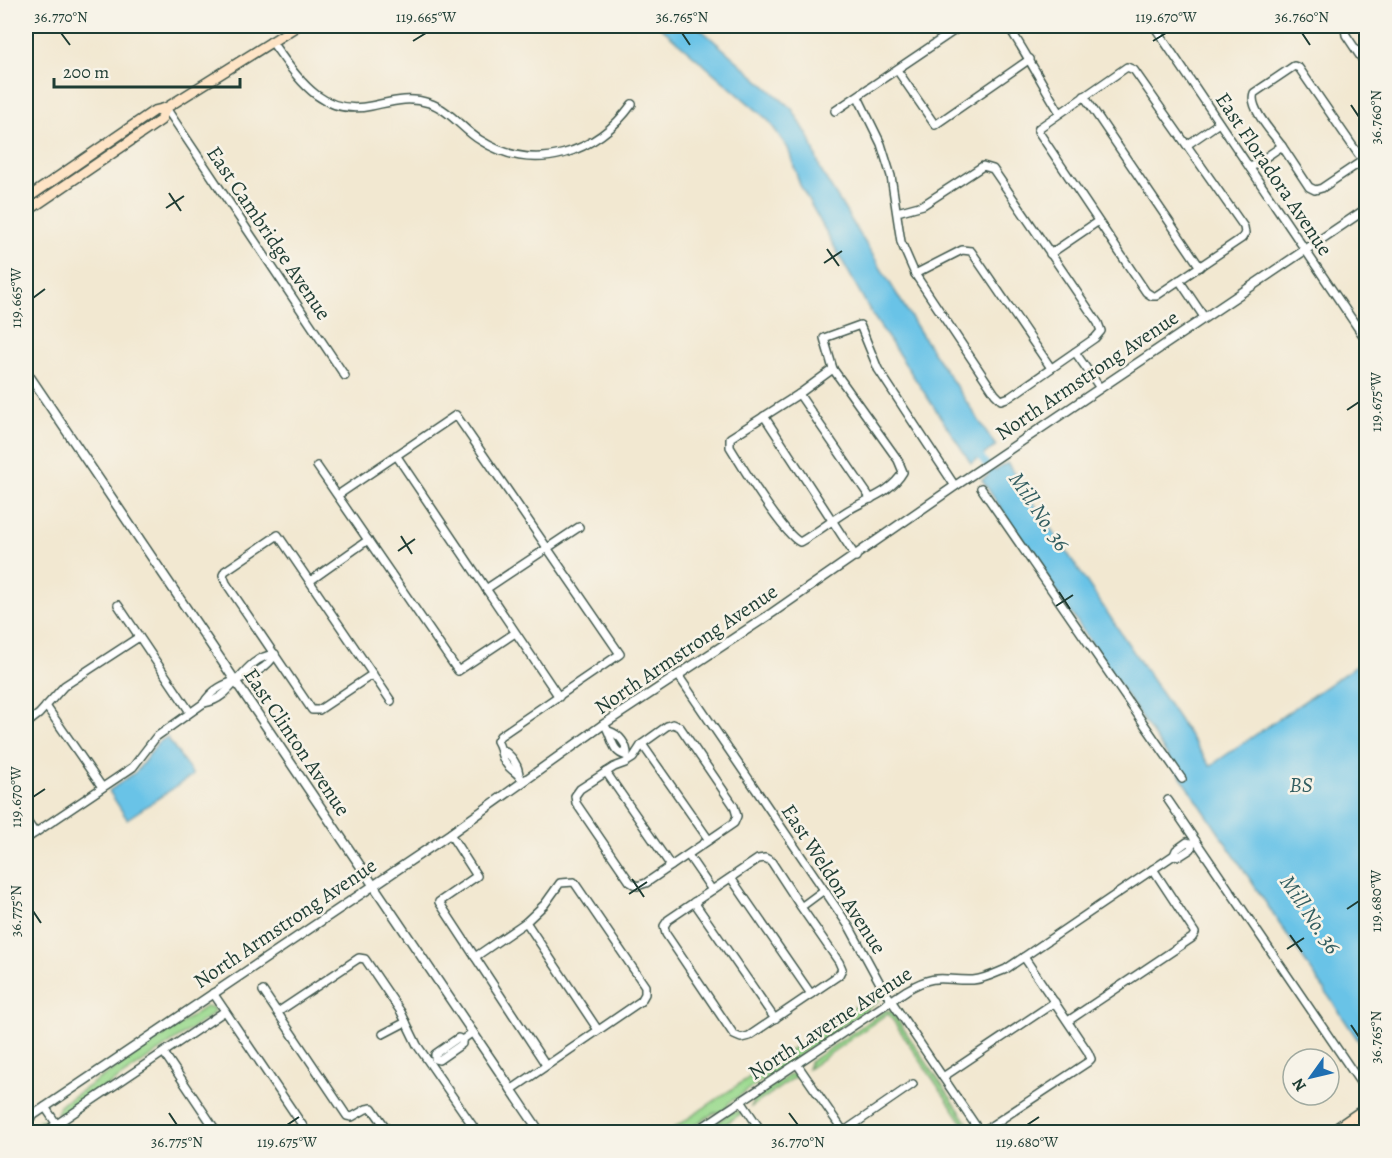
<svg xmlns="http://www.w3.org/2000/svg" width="1392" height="1158" viewBox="0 0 1392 1158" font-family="Alegreya,serif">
  <rect width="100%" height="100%" fill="#f7f3e8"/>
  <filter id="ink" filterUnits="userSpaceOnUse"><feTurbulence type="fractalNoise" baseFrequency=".0167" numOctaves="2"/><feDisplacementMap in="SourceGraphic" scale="12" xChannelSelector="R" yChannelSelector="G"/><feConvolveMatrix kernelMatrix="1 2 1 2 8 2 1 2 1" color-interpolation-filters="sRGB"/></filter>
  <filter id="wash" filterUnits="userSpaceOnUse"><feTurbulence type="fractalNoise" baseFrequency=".008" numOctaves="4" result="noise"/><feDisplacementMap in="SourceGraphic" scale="24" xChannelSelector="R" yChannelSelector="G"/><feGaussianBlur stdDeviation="1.35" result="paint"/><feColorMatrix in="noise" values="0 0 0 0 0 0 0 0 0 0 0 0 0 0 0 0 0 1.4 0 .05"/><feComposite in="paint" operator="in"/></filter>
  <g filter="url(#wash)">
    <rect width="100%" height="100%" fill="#f2e8d1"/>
    <g fill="#9cda90" stroke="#5e8c62" stroke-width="1.5">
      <polygon points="878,991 880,995 879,1001 729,1103 727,1107 720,1112 714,1113 684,1132 668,1132"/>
      <polygon points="207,1006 214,1008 213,1014 65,1115 60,1115 57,1113 59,1106"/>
      <polygon points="886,1010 892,1012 971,1128 971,1132 969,1132 888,1013 808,1069 810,1062"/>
      <polygon points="791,1074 798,1075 751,1107 753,1100"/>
      <polygon points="739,1111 742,1113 713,1132 705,1132 730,1113"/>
      <path d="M 45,1119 L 47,1123 C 44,1133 35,1133 26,1132 L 26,1129 L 40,1120 Z"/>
    </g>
    <g fill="#69c3e7" stroke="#44808e" stroke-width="1.5">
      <polygon points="659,26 697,26 792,109 810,139 821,171 925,340 996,446 971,463 872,314 800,185 788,148 768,120"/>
      <polygon points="1007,463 1210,766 1366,659 1366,1052 982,480"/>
      <polygon points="167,737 193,775 127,819 109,791 137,771 158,743"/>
    </g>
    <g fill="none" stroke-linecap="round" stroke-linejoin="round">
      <polyline stroke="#69c3e7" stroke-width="7" points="977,451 996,479"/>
    </g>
  </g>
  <g filter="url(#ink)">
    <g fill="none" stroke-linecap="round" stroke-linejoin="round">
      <defs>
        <g id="minor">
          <path d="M 1008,26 C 1027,54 1042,84 1060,113"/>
          <polyline points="1154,26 1366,340"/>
          <polyline points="1349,26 1345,29 1346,35 1366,65"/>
          <path d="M 271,41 C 297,76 319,117 371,106 C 391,102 408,96 429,103 C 449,109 463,130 480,140 C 535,175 597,153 632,104"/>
          <polygon points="1127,67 1134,70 1244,227 1245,233 1242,238 1156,296 1152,296 1146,292 1038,131 1039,128"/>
          <polyline points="897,70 935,125 1030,59"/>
          <polyline points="1084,96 1200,267"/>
          <polyline points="858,97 881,144 891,176 901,242 915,274 995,394 1001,400 1010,397 1095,338 1101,331 1098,323 993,169 983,166 923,205 897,212"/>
          <polyline points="166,108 345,376"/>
          <polyline points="835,111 961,26"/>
          <polyline points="1187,145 1219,123"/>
          <path d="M 1282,146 C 1273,134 1248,107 1254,93 L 1294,66 L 1299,68 L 1363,161"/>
          <polyline points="1250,168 1282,146 1309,187 1315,190 1322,188 1365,159"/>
          <polyline points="1050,254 1097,222"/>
          <polyline points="915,274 962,250 971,251 1051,368"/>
          <polyline points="1179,280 1204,317"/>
          <polyline points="1075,352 1100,388"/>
          <path d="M 833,369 L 898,460 L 903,472 C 891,493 866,499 847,511 C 831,521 816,533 800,542 C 785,536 741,465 730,447 L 730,438 L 799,394 Z"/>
          <polyline points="833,369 824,338 860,325 878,369 955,486"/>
          <polyline points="799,394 871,499"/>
          <polyline points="764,416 856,557"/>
          <polyline points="396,455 559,697"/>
          <polyline points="317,466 458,671 515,633"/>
          <polyline points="981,488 1182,779"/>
          <path d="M 338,495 L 456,415 L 620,654 L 500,736 L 497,741 C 501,747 500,750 502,756 C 505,767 517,772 523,780"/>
          <polyline points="310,581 368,540"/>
          <polyline points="486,589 579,527"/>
          <polyline points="118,605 190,712"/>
          <polyline points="373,674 319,710 312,710 226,583 223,575 225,571 278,535 391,701"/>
          <polyline points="678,675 850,928 882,987 980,1132"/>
          <path d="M 204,703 C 235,699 241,658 275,654"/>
          <polyline points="46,706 102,787"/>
          <polyline points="26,724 39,714 64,686 139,637"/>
          <path d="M 604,724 C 613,736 610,752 627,756 C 628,745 619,734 609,731"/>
          <polygon points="673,724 680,727 734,806 737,816 734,823 646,883 637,886 630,882 576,803 575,796 580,789 614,767 625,763 633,758 642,744 667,726"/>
          <polyline points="642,744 709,840"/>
          <path d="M 502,750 C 511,754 519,766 519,776"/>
          <polyline points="606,772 671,866"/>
          <polyline points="1168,800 1366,1091"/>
          <polyline points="26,820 35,833"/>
          <polyline points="450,834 477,876 439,902 546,1065"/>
          <path d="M 26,839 L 133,767 L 156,737 L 204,703 C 219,675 260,683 275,654"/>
          <polyline points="688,855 712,890"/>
          <polyline points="1174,855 1180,856 1191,849 1192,844"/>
          <polyline points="731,878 811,994"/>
          <polyline points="694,902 775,1019"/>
          <polyline points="801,907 771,861 765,858 758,859 668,920 664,926 666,934 734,1035 741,1038 749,1036 839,975 842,969 839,962 801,907 824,890"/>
          <polyline points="475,957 526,922"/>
          <polyline points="263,991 347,1116 352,1117 366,1109 372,1108 389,1132"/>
          <polyline points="213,993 307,1132"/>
          <polyline points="278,1012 359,958 365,959 401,1012 417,1045 477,1132"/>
          <polyline points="1068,1021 1192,938 1195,933 1153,869"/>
          <polyline points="383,1034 406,1022"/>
          <polyline points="462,1040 462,1044 439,1060 435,1059 435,1054 458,1038 462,1040 473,1032"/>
          <polyline points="164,1053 217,1132"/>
          <polyline points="797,1064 844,1132"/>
          <polyline points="943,1077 1055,1002"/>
          <polyline points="511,1090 641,1001 645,994 645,986 574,882 560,883 545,904 526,922 598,1030"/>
          <polyline points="741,1101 762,1132"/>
          <polyline points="45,1107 62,1132"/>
          <polyline points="45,1132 225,1011"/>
          <path d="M 695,1132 L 907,990 C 938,972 943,981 973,980 C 985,979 996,973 1006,969 L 1174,855 L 1176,850 L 1187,842 L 1192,844 L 1196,841"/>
          <polyline points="843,1132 913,1084"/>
          <polyline points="982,1132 1088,1062 1091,1059 1088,1052 1024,957"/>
        </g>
        <g id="tertiary">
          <polyline points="26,371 540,1132"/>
          <polyline points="26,1120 450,834 604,724 772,613 955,486 1366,209"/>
        </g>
        <g id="secondary">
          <polyline points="26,199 154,111 166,108 297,26"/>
          <polyline points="26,212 161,120 166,108"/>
          <polyline points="1331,1132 1360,1112 1366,1110"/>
          <polyline points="1347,1132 1366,1118"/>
        </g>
      </defs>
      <use href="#minor" stroke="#3f574c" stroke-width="10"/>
      <use href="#tertiary" stroke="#3f574c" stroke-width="11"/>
      <use href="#secondary" stroke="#3f574c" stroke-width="12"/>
      <use href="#minor" stroke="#fff" stroke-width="7"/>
      <use href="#tertiary" stroke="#fff" stroke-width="8"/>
      <use href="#secondary" stroke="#fee4c6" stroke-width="9"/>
    </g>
  </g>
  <path fill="none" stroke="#1f3d34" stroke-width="2" d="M 61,33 L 70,45M 682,33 L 690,45M 1302,33 L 1310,45M 413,41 L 426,33M 1153,41 L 1166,33M 1351,105 L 1359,117M 169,193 L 181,211M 166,208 L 184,196M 827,249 L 839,266M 824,263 L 842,251M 33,298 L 45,289M 1347,410 L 1359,402M 401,536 L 412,554M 398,551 L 415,539M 1059,592 L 1070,609M 1056,606 L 1073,595M 33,797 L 45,789M 632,879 L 644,897M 629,894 L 647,882M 1347,909 L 1359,901M 33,911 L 41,923M 1290,935 L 1302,952M 1287,949 L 1304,938M 1351,1025 L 1359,1037M 169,1113 L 177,1125M 789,1113 L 798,1125M 287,1125 L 299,1117M 1027,1125 L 1039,1117"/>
  <g text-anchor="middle" stroke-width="5" stroke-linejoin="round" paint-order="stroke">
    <g font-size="21" fill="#1f3d34" stroke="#f7f3e8">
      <text transform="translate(1274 174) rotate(56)" y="7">East Floradora Avenue</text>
      <text transform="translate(269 233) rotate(56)" y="7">East Cambridge Avenue</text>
      <text transform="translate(1087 375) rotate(-34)" y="7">North Armstrong Avenue</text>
      <text transform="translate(686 649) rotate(-34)" y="7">North Armstrong Avenue</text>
      <text transform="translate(297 742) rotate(56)" y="7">East Clinton Avenue</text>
      <text transform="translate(834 879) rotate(57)" y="7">East Weldon Avenue</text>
      <text transform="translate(285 923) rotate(-34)" y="7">North Armstrong Avenue</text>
      <text transform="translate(830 1023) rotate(-33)" y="7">North Laverne Avenue</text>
    </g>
    <g font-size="22" font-style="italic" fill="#325e61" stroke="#f7f3e8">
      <text transform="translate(1040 511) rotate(56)" y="8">Mill No. 36</text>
      <text x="1301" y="792">BS</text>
      <text transform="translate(1311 914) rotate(56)" y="8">Mill No. 36</text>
    </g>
  </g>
  <rect width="1392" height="1158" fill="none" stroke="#f7f3e8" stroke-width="66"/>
  <g transform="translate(1311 1077) rotate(236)"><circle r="28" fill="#f7f3e8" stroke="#a1aaa0" stroke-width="1.5"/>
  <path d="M0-4.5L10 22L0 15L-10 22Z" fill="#1f6fb2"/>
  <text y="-9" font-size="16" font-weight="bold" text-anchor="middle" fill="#1f3d34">N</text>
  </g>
  <path d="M54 78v9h186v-9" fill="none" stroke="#1f3d34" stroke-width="3"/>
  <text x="63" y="78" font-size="18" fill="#1f3d34" stroke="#f7f3e8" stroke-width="4.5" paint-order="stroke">200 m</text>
  <rect x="33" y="33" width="1326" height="1092" fill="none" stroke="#1f3d34" stroke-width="2"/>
  <g font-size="15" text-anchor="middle" fill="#1f3d34">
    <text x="61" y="22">36.770°N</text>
    <text x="426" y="22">119.665°W</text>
    <text x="682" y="22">36.765°N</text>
    <text x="1166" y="22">119.670°W</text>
    <text x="1302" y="22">36.760°N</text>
    <text transform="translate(1376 117) rotate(-90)" y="5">36.760°N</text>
    <text transform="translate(16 298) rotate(-90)" y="5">119.665°W</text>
    <text transform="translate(1376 402) rotate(-90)" y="5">119.675°W</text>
    <text transform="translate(16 797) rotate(-90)" y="5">119.670°W</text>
    <text transform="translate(1376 901) rotate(-90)" y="5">119.680°W</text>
    <text transform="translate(16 911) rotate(-90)" y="5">36.775°N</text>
    <text transform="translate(1376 1037) rotate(-90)" y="5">36.765°N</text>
    <text x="177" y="1147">36.775°N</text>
    <text x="287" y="1147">119.675°W</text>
    <text x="798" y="1147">36.770°N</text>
    <text x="1027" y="1147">119.680°W</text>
  </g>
</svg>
